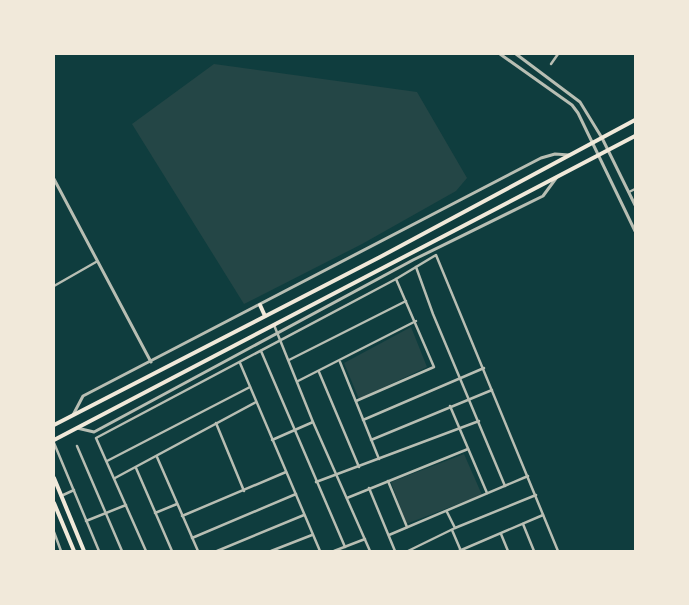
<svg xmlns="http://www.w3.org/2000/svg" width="689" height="605" viewBox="0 0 689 605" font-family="'Exo 2',sans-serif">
  <rect width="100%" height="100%" fill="#0f3d3e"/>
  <g fill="#244646">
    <polygon points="214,64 417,92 467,178 456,191 362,244 244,304 132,124"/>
    <polygon points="411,327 427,367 359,399 344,363"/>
    <polygon points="464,454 482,495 406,524 391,482"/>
  </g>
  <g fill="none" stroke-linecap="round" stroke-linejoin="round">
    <g stroke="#b8beb3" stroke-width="2.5">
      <polyline points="551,64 558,54"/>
      <polyline points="629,192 635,189"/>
      <polyline points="416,267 433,314 505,486"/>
      <polyline points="54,286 96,262"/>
      <polyline points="274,325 313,422 370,551"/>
      <polyline points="261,351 345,547"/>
      <polyline points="289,360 406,301"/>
      <polyline points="340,362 379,459"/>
      <polyline points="240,363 320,551"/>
      <polyline points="319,372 359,467"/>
      <polyline points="298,381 416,321"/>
      <polyline points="356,401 434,367 396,279"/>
      <polyline points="450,406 487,493"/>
      <polyline points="363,420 484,368"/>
      <polyline points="216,423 244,491"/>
      <polyline points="272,440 313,422"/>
      <polyline points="371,440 492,390"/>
      <polyline points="54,443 99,551"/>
      <polyline points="77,446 122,551"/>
      <polyline points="157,457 198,551"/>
      <polyline points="107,461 250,387"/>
      <polyline points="136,468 172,551"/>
      <polyline points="115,478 256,402"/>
      <polyline points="388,481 407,527"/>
      <polyline points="316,482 479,421"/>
      <polyline points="369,488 395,551"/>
      <polyline points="61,496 74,490"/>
      <polyline points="347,498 468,449"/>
      <polyline points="447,512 455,528"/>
      <polyline points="155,513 177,504"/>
      <polyline points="182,516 286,472"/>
      <polyline points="86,521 126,505"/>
      <polyline points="523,524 534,551"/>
      <polyline points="452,530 461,551"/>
      <polyline points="54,532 61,551"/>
      <polyline points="501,534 508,551"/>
      <polyline points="389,535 528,476"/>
      <polyline points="192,538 296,494"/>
      <polyline points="146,551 96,438 396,279 436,255 558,551"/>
      <polyline points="217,551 304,515"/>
      <polyline points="271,551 312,535"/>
      <polyline points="334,551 365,539"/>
      <polyline points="408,551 455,528 536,495"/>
      <polyline points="459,551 543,515"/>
    </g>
    <g stroke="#b8beb3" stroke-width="3">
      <polyline points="500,54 572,105 578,113 635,231"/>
      <polyline points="516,54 580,102 602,138 635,205"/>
      <polyline points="54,179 151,362"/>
      <polyline points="73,415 83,396 541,158 555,154 569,155"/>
      <polyline points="77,428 94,432 413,260 543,196 557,177"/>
    </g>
    <g stroke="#f1e9da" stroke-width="4">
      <polyline points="260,305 265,316"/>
      <polyline points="54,425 380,257 635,120"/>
      <polyline points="54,440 635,136"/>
      <polyline points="54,478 84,551"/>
      <polyline points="54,503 74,551"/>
    </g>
  </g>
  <rect width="689" height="605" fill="none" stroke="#f1e9da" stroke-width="110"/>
</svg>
